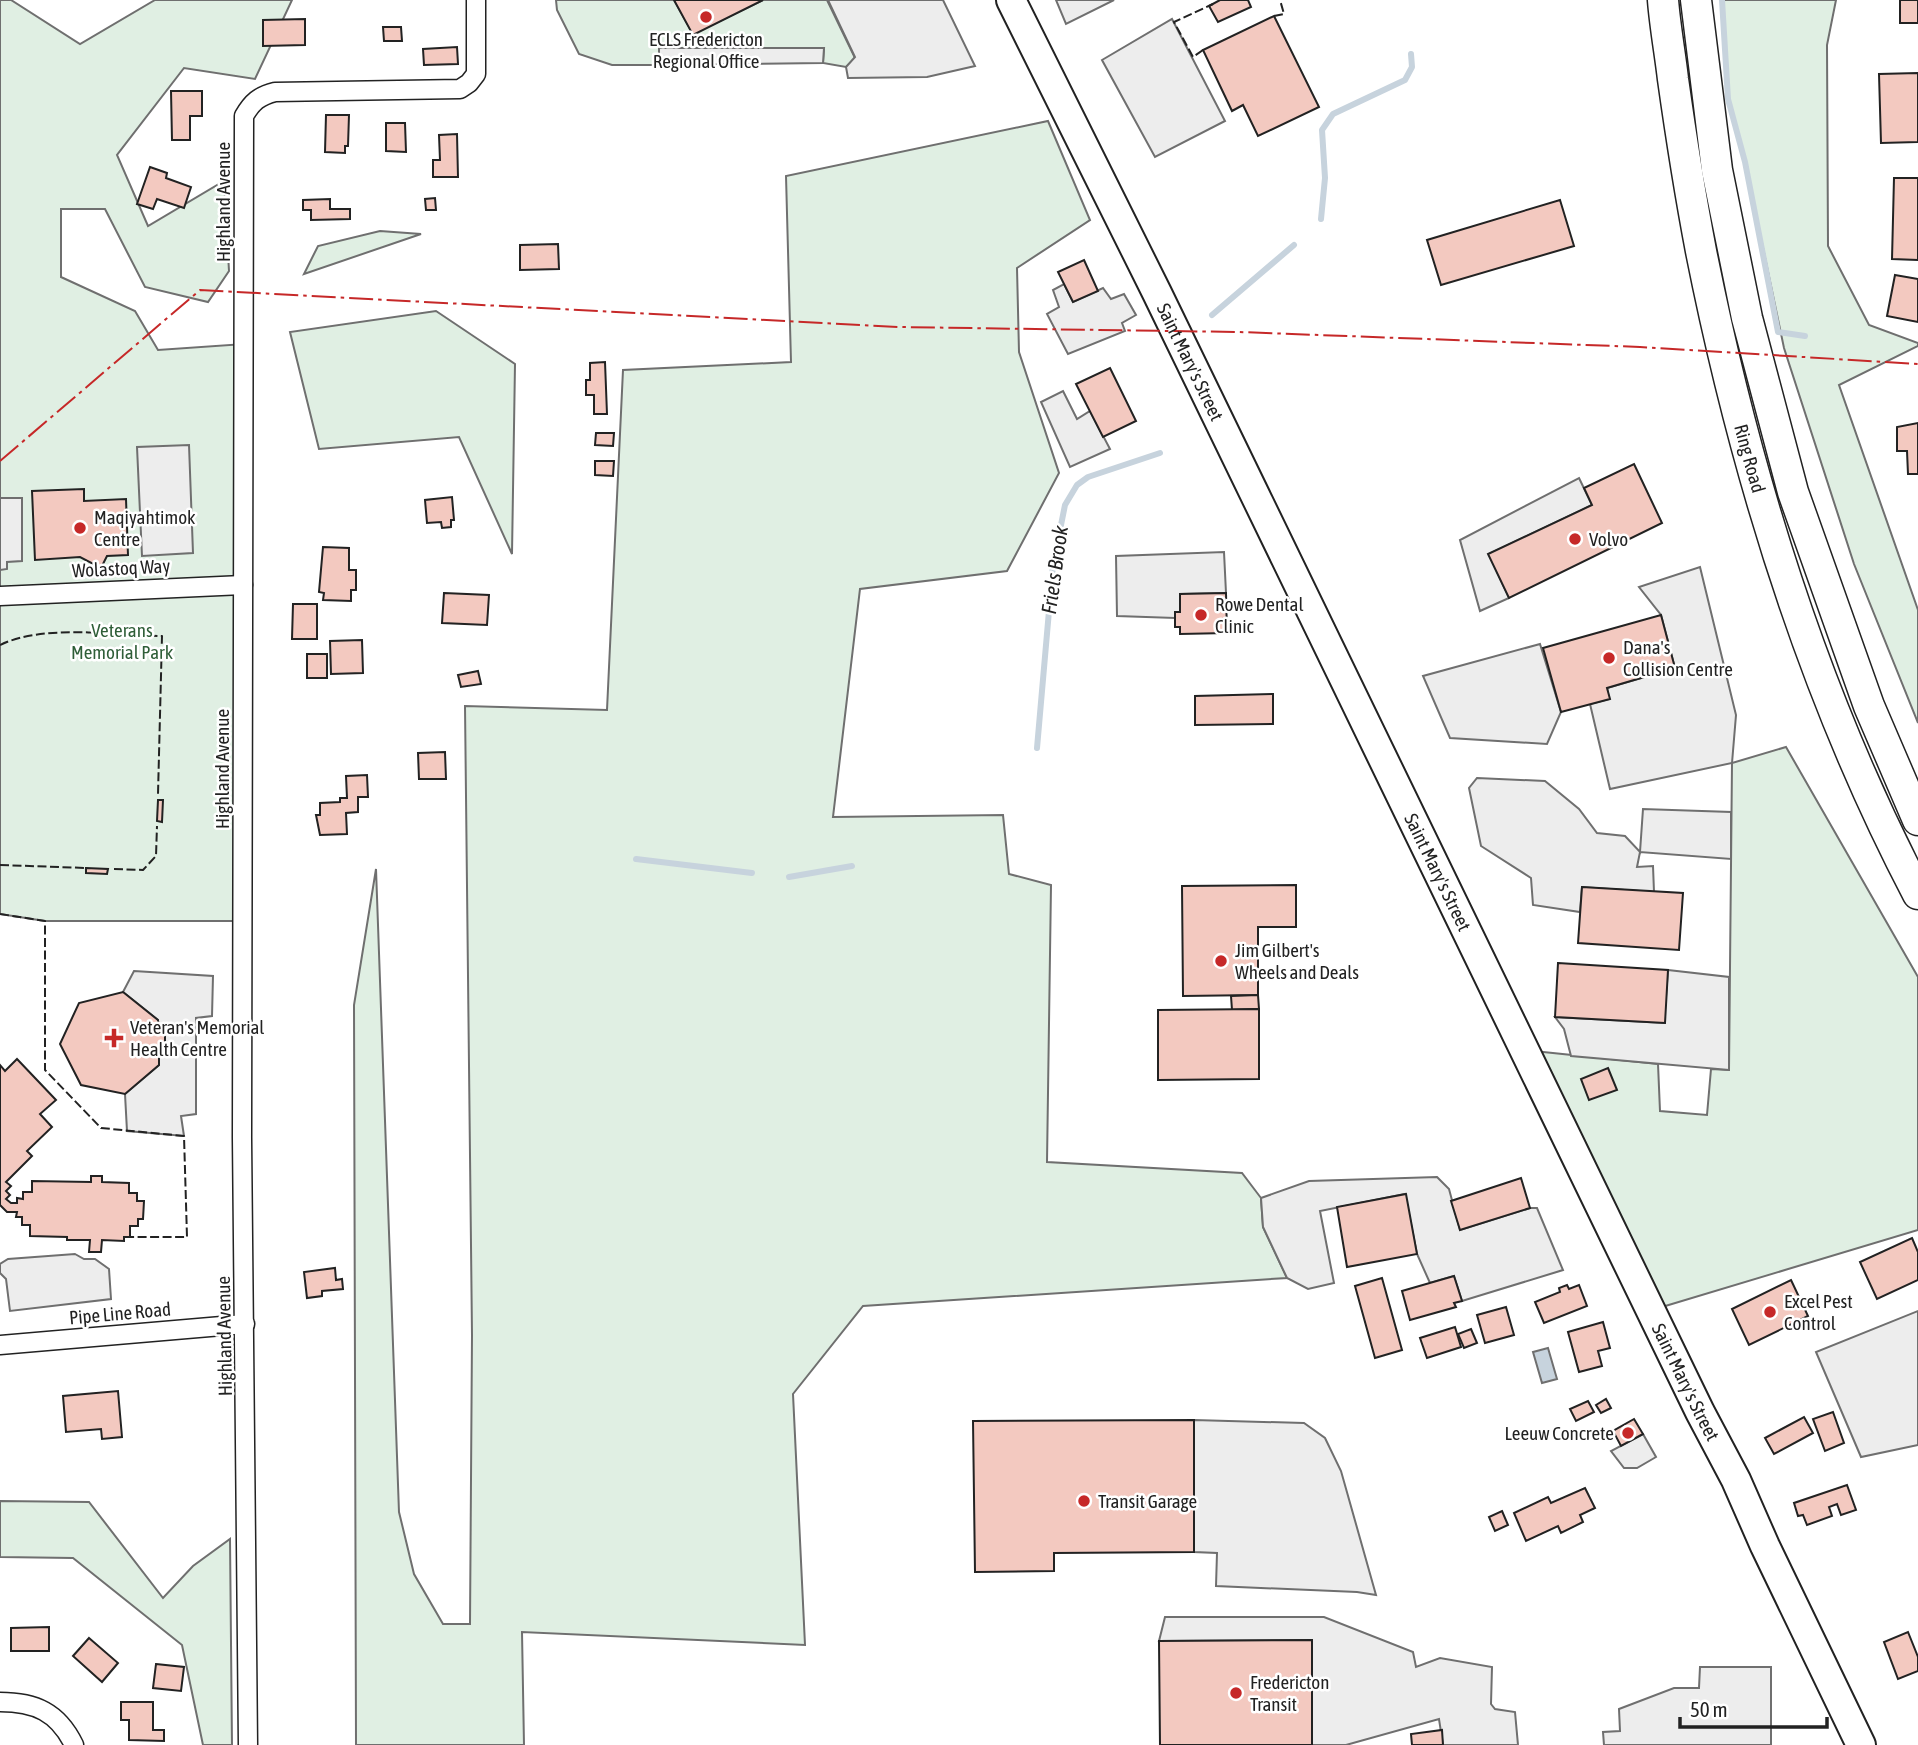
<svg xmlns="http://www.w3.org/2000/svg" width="1918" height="1745" viewBox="0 0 1918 1745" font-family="'Asap Condensed',sans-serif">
  <rect width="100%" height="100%" fill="#fff"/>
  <g fill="#e0efe3" stroke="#6f6f6f" stroke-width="2">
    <polygon points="0,0 11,0 80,44 155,0 292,0 255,79 184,68 117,155 148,226 224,181 229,271 208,302 145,287 105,209 61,209 61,277 135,311 158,350 244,344 243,921 45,921 0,914"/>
    <polygon points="556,0 674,0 693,34 763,0 827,0 855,58 846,67 823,63 824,48 659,48 659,65 612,65 579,54 557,10"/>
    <polygon points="1722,0 1836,0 1827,45 1828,246 1869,325 1918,343 1918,346 1839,385 1918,610 1918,723 1854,564 1784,348 1745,162 1728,99"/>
    <polygon points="1048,121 1090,220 1017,268 1019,352 1059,473 1007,571 860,589 833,817 1003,815 1009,874 1051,885 1047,1162 1242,1173 1261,1198 1263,1227 1287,1278 863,1306 793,1394 805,1645 522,1632 524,1745 356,1745 354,1005 376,869 399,1512 414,1574 443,1624 470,1624 472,1335 465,706 607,710 623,370 791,362 786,176"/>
    <polygon points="380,231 421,234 304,274 318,246"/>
    <polygon points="436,311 515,364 512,554 459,437 319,449 290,332"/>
    <polygon points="1786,747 1918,977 1918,1230 1652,1310 1524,1050 1658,1064 1660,1111 1707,1115 1711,1069 1729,1070 1732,763"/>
    <polygon points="0,1501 89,1502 163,1598 193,1566 230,1539 232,1745 203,1745 182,1645 73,1558 0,1557"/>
  </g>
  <g fill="#ededed" stroke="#6f6f6f" stroke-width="2">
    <polygon points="828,0 943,0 975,66 927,77 848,78 846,67 855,57"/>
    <polygon points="1056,0 1114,0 1066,24"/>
    <polygon points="1172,19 1225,121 1155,157 1102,60"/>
    <polygon points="659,48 824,48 823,63 659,65"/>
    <polygon points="1064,284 1073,302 1103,288 1111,299 1124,294 1136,315 1122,323 1125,331 1068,354 1047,314 1059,307 1053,290"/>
    <polygon points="1063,391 1077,419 1090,411 1110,449 1070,467 1041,402"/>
    <polygon points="189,445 193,553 142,556 137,447"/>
    <polygon points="1579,478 1592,505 1489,554 1509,598 1480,611 1460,540"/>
    <polygon points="0,498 22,498 22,561 7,562 7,569 0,570"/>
    <polygon points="1224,552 1226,593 1180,594 1180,612 1175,612 1175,618 1117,616 1116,556"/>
    <polygon points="1700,567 1736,715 1732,763 1610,789 1590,704 1609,699 1607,688 1675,668 1661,615 1639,587"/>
    <polygon points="1540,644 1561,712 1547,744 1450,738 1423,676"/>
    <polygon points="1477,778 1545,781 1579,809 1597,833 1625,836 1640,852 1643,809 1731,812 1731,859 1640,852 1637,867 1653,866 1654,892 1582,887 1580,912 1533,905 1531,878 1481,846 1469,788"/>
    <polygon points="1668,970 1729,977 1729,1070 1571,1056 1564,1029 1555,1017 1664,1023"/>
    <polygon points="134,971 213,976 212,1016 196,1018 196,1114 181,1116 184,1136 127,1131 125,1094 159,1065 159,1053 165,1052 165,1033 159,1033 158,1020 123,992"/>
    <polygon points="1437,1177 1449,1189 1460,1230 1530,1208 1537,1208 1563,1270 1462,1301 1454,1276 1430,1283 1417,1254 1405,1194 1320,1211 1334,1283 1308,1289 1287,1278 1263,1227 1261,1198 1309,1181"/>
    <polygon points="75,1254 84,1259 95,1259 109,1269 111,1299 10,1311 6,1279 0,1273 0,1264 8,1259"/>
    <polygon points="1918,1311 1918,1445 1861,1457 1816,1352"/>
    <polygon points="1194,1420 1304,1423 1325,1438 1341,1471 1376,1595 1357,1592 1216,1586 1217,1553 1194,1552"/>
    <polygon points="1643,1434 1656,1457 1637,1468 1624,1468 1611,1451"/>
    <polygon points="1165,1617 1324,1617 1413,1652 1416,1667 1440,1658 1492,1667 1491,1704 1495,1709 1515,1712 1518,1745 1443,1745 1439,1719 1346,1745 1312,1745 1312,1640 1159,1641"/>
    <polygon points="1700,1667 1771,1667 1771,1745 1604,1745 1603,1732 1620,1731 1619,1709 1674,1688 1699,1688"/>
  </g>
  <polygon fill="#c7d3dd" stroke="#6f6f6f" stroke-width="2" points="1548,1348 1557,1379 1542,1383 1533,1352"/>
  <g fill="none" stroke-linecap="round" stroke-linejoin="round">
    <g stroke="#c7d3dd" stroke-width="6">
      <polyline points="1722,0 1728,99 1745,162 1778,332 1805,336"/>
      <polyline points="1321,219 1325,178 1322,130 1333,114 1405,80 1412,67 1411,54"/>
      <polyline points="1212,315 1294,245"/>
      <polyline points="1037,748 1053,565 1065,505 1077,485 1088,477 1160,453"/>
      <polyline points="636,859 752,873"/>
      <polyline points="789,877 852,866"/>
    </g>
  </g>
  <g fill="#f3c9c0" stroke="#222" stroke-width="2">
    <polygon points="674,0 763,0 693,35"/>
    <polygon points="1220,0 1248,0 1251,7 1218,22 1209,6"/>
    <rect x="1900" y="0" width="18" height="23"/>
    <polygon points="1274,16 1319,107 1258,136 1243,105 1232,111 1203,50"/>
    <polygon points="305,19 305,45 263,46 263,20"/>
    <polygon points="383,27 401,27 402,41 384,41"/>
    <polygon points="457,47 458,64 424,65 423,49"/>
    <polygon points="1918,73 1918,142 1881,143 1879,74"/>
    <polygon points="171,91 202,91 202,116 190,116 190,140 172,140"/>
    <polygon points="326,115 349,115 348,146 345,146 345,153 325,152"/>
    <polygon points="386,123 405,123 406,152 386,151"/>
    <polygon points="457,134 458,177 433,177 433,160 440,160 439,135"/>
    <polygon points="150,167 167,173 166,178 191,187 184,208 157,199 153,209 137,204"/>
    <polygon points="1894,178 1918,178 1918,260 1892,259"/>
    <polygon points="435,198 436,210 426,210 425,199"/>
    <polygon points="330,199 330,209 350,209 350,219 311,220 311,210 303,210 303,200"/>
    <polygon points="1560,200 1574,246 1441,285 1427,240"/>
    <polygon points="558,244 559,269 520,270 520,245"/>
    <polygon points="1084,260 1098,291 1073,302 1058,272"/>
    <polygon points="1895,275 1918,279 1918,322 1887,316"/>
    <polygon points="605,362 607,414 594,414 594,395 586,395 586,380 590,380 590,363"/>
    <polygon points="1110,368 1136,421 1103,437 1076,384"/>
    <polygon points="1918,423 1918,474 1908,474 1907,451 1897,451 1897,427"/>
    <polygon points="596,433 614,433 613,446 595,445"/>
    <polygon points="595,461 614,461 613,476 595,475"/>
    <polygon points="1634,464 1662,523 1509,598 1488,554 1592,505 1584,488"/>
    <polygon points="84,489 84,501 126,499 128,555 107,556 101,568 80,557 35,560 32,491"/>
    <polygon points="452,497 454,520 451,520 451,527 442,528 441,522 427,523 425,500"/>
    <polygon points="323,547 349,548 349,570 356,570 356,590 351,590 351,601 323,600 324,593 319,592"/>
    <polygon points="444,593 489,595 487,625 442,623"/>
    <polygon points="1226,593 1227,633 1180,634 1180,627 1175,627 1175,612 1180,612 1180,594"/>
    <polygon points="293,604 317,604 317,639 292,639"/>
    <polygon points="1661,615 1675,668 1607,688 1610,699 1561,712 1543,648"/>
    <polygon points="362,640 363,673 331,674 330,641"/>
    <rect x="307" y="654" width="20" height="24"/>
    <polygon points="478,671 481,684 461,687 458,675"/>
    <polygon points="1273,694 1273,724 1195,725 1195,696"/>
    <polygon points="445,752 446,779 419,779 418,753"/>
    <polygon points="367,775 368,797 358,797 358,812 346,813 347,834 320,835 316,815 320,815 320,803 340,802 340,798 347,798 346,776"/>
    <polygon points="158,800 163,800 162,822 157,821"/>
    <polygon points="86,868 108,869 107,874 86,873"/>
    <polygon points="1296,885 1296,927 1258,927 1258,995 1183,996 1182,886"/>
    <polygon points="1582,887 1683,893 1679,950 1578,943"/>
    <polygon points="1558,963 1668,970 1665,1023 1555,1017"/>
    <polygon points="123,992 158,1020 159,1033 165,1032 165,1053 159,1053 159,1065 125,1094 81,1085 60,1044 79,1003"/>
    <polygon points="1258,995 1259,1009 1232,1010 1231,996"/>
    <polygon points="1259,1009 1259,1079 1158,1080 1158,1010"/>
    <polygon points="17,1059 56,1100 40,1114 52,1127 27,1151 32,1156 6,1182 11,1186 6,1191 10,1195 6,1199 11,1203 17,1203 17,1198 23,1199 23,1192 32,1192 32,1181 91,1182 91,1176 102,1176 102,1182 129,1183 129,1193 137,1193 137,1201 144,1201 143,1219 138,1219 138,1226 130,1226 130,1237 124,1237 124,1241 102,1240 101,1252 89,1252 90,1240 67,1240 67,1237 30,1236 30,1225 22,1225 22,1217 16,1217 17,1212 7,1212 0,1205 0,1065 5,1071"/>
    <polygon points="1608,1068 1617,1090 1589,1100 1581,1079"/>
    <polygon points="1521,1178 1530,1208 1460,1230 1451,1201"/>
    <polygon points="1406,1194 1417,1254 1347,1267 1337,1207"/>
    <polygon points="1912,1238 1918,1252 1918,1280 1877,1299 1860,1262"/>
    <polygon points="335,1268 336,1280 342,1279 343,1289 322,1291 322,1296 307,1298 304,1272"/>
    <polygon points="1454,1276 1462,1301 1454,1303 1456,1307 1410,1320 1402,1291"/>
    <polygon points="1382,1278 1402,1350 1375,1358 1355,1286"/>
    <polygon points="1791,1280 1808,1316 1749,1345 1732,1309"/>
    <polygon points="1567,1285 1569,1289 1579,1285 1587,1306 1544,1323 1535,1302 1560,1292 1559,1288"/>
    <polygon points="1506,1307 1514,1335 1485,1343 1477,1315"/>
    <polygon points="1603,1322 1610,1348 1598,1351 1602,1366 1579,1372 1568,1332"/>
    <polygon points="1455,1327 1461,1347 1427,1358 1420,1338"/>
    <polygon points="1471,1329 1477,1343 1464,1348 1458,1334"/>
    <polygon points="118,1391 122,1437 102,1439 101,1429 66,1432 63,1396"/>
    <polygon points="1606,1399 1611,1408 1601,1413 1596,1405"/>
    <polygon points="1588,1401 1594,1412 1576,1421 1570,1409"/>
    <polygon points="1833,1412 1844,1443 1825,1451 1813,1419"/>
    <polygon points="1804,1417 1813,1433 1774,1454 1765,1438"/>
    <polygon points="1634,1419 1643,1434 1621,1446 1613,1431"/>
    <polygon points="1194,1420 1194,1552 1054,1553 1054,1571 975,1572 973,1421"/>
    <polygon points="1847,1485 1856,1510 1841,1515 1837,1504 1829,1507 1832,1516 1807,1525 1803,1515 1798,1516 1794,1503"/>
    <polygon points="1585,1488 1595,1508 1580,1515 1583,1522 1561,1533 1558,1526 1526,1541 1514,1513 1548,1497 1551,1503"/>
    <polygon points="1502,1511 1508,1525 1495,1531 1489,1517"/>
    <polygon points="49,1627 49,1651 11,1651 11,1628"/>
    <polygon points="1908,1632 1918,1657 1918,1671 1898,1679 1884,1642"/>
    <polygon points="89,1638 118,1663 102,1682 73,1656"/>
    <polygon points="1312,1640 1312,1745 1160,1745 1159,1641"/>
    <polygon points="156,1664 184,1667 181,1691 153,1688"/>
    <polygon points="121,1702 153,1702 153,1730 164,1730 164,1741 129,1740 129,1720 121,1720"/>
    <polygon points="1442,1730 1443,1745 1412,1745 1411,1734"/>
  </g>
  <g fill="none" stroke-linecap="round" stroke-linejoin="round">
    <defs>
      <g id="minor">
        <polyline points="0,596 243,585"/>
        <polyline points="0,1345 245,1324"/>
        <path d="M 0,1702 C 35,1702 58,1712 74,1745"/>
        <path d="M 248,1745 L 242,1138 L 244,116 C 252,102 259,96 275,92 L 460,89 L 469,83 L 476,74 L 476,0"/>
      </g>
      <g id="primary">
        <path id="s1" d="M 1011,0 L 1157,293 L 1700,1412 L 1736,1480 L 1765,1546 L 1861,1745"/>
      </g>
      <g id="trunk">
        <path id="s2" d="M 1663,0 C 1665,26 1670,53 1673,79 C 1681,136 1690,193 1701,251 C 1745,472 1813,694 1918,894"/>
        <polyline points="1696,0 1717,170 1747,318 1793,492 1869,706 1918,820"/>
      </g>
    </defs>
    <use href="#minor" stroke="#222" stroke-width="21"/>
    <use href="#primary" stroke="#222" stroke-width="32"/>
    <use href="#trunk" stroke="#222" stroke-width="33"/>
    <use href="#minor" stroke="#fff" stroke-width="18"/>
    <use href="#primary" stroke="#fff" stroke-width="28"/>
    <use href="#trunk" stroke="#fff" stroke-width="30"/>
    <g stroke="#222" stroke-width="2" stroke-dasharray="9 3.5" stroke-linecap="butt">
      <polyline points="1274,16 1284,14 1280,0"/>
      <polyline points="1203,50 1193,57 1174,22 1213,4"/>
      <path d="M 0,645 C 43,624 114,635 162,636 L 158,794"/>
      <polyline points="0,865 86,868"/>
      <polyline points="114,869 143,870 156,856 157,826"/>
      <polyline points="0,914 45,921 45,1070 101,1128 184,1136 187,1237 130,1237"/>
    </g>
    <polyline stroke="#c62828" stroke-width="2" stroke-dasharray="24 5 3.5 5" stroke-linecap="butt" points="0,461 200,290 898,327 1239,332 1640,347 1918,364"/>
  </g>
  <g fill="#c62828" stroke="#fff" stroke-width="2.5">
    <circle cx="706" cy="17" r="7"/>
    <circle cx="80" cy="528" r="7"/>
    <circle cx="1575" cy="539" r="7"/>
    <circle cx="1201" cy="615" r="7"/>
    <circle cx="1609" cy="658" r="7"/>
    <circle cx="1221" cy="961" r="7"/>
    <path d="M110.5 1027.5h7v7h7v7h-7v7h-7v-7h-7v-7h7z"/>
    <circle cx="1770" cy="1312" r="7"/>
    <circle cx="1628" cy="1433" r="7"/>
    <circle cx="1084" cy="1501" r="7"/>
    <circle cx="1236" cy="1693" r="7"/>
  </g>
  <g text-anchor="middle" stroke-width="5" stroke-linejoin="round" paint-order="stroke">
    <g font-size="19" fill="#222" stroke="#fff" text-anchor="start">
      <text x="706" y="46" text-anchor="middle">ECLS Fredericton<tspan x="706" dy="22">Regional Office</tspan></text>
      <text x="94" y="524">Maqiyahtimok<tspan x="94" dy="22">Centre</tspan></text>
      <text x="1589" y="546">Volvo</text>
      <text x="1215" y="611">Rowe Dental<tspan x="1215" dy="22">Clinic</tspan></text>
      <text x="1623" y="654">Dana's<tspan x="1623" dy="22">Collision Centre</tspan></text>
      <text x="1235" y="957">Jim Gilbert's<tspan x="1235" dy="22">Wheels and Deals</tspan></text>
      <text x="130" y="1034">Veteran's Memorial<tspan x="130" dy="22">Health Centre</tspan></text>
      <text x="1784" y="1308">Excel Pest<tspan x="1784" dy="22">Control</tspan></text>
      <text x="1614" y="1440" text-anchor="end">Leeuw Concrete</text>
      <text x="1098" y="1508">Transit Garage</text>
      <text x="1250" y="1689">Fredericton<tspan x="1250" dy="22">Transit</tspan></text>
    </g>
    <g font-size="19" fill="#222" stroke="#fff">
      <text transform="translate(223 202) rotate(-90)" y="7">Highland Avenue</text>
      <text dy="7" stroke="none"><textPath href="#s1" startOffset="404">Saint Mary's Street</textPath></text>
      <text dy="7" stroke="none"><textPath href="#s2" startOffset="467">Ring Road</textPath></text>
      <text transform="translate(121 568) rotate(-3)" y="7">Wolastoq Way</text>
      <text transform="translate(222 769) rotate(-90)" y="7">Highland Avenue</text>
      <text dy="7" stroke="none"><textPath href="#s1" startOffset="971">Saint Mary's Street</textPath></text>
      <text transform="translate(120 1313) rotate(-5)" y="7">Pipe Line Road</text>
      <text transform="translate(224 1336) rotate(-91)" y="7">Highland Avenue</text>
      <text dy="7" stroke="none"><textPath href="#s1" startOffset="1538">Saint Mary's Street</textPath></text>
    </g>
    <g font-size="19" fill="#2f5e38" stroke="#fff">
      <text x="122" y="637">Veterans<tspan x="122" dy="22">Memorial Park</tspan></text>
    </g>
    <g font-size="21" font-style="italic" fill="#222" stroke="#fff">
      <text transform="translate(1055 570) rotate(-82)" y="7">Friels Brook</text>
    </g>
  </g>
  <path d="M1680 1717v10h147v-10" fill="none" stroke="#222222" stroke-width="3.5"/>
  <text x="1690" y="1717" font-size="21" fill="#222222" stroke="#ffffff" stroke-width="5" paint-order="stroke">50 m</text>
</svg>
